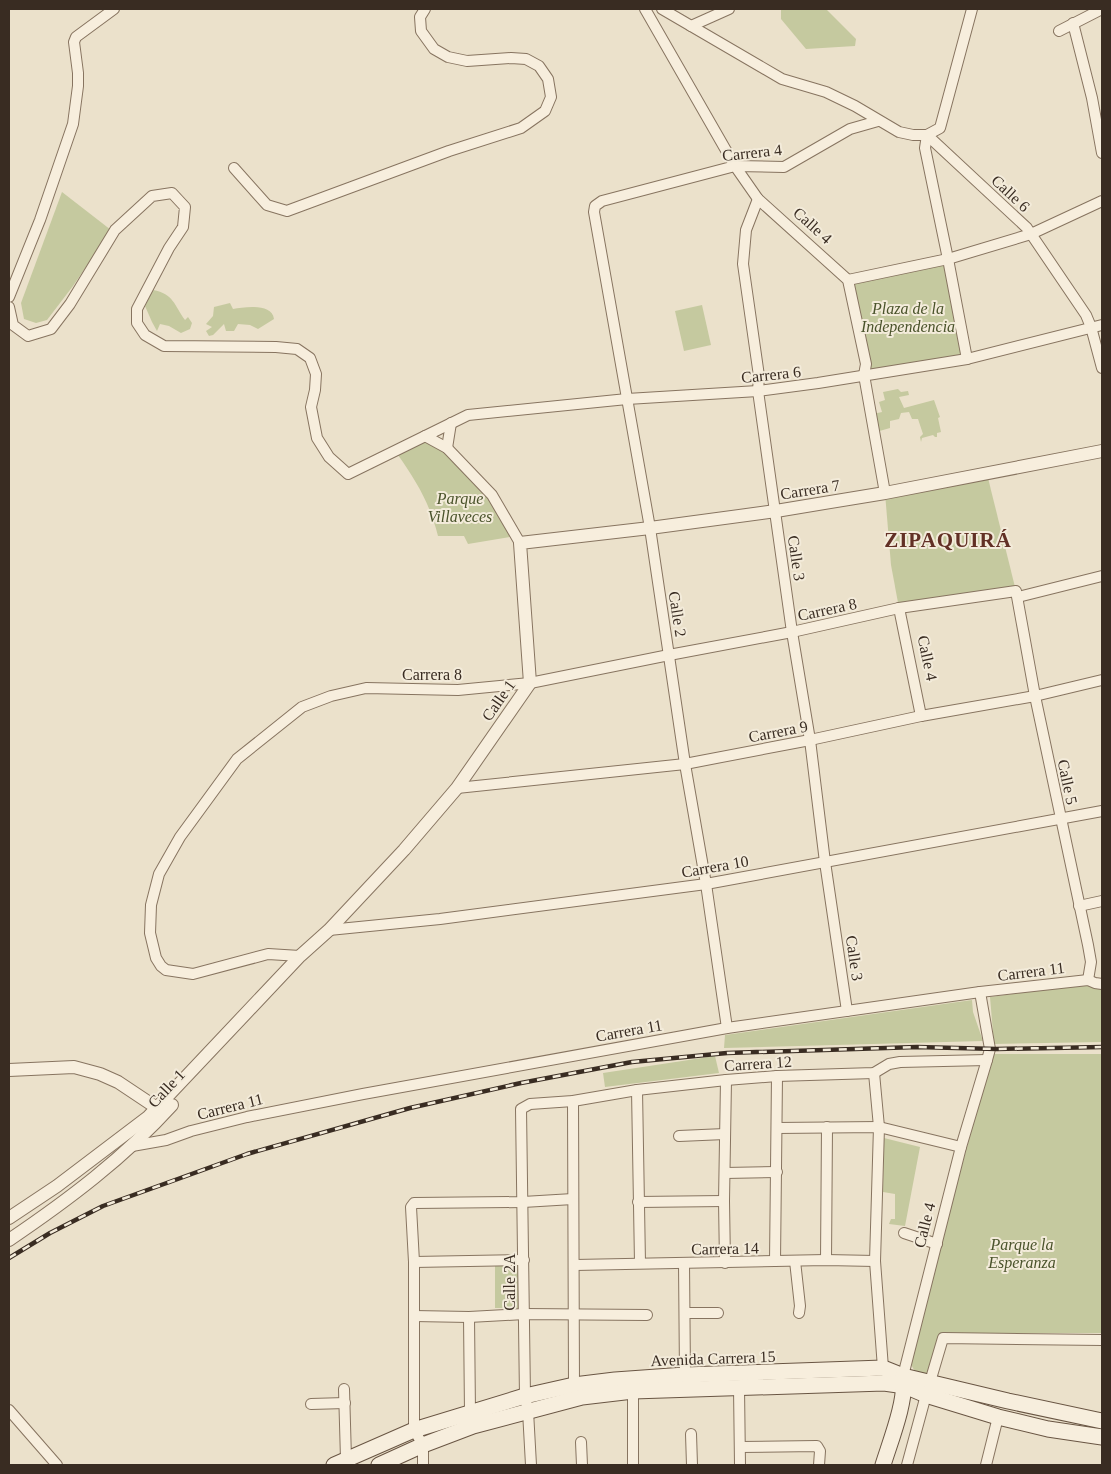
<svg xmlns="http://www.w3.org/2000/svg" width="1111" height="1474" viewBox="0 0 1111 1474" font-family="'Times New Roman',serif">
  <rect width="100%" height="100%" fill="#ebe1cb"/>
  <g fill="#c5c99f">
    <polygon points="781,9 826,9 856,39 855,46 806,49 781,19"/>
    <polygon points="62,192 111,230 73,286 47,320 36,323 24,319 21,303"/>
    <polygon points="948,263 965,354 869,372 851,281"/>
    <path d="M 153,290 C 174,294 174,305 185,320 L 188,317 L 192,323 L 190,329 L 181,333 L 169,326 L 160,324 L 157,331 L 152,322 L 145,306 Z"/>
    <path d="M 230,303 L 233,309 C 245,307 272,303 274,319 L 258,329 L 250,325 L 238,324 L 234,331 L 226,331 L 224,324 L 213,335 L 209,336 L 206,331 L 212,327 L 206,324 L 213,316 L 214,307 Z"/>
    <polygon points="702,305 711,345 684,351 675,311"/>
    <polygon points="898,389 901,392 908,391 909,395 899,397 904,408 934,400 940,417 938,418 941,432 937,433 937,437 935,437 933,435 922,438 921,442 920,437 923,434 918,419 912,419 909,412 901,413 899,419 890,421 890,428 876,432 873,414 882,412 879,402 885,400 883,392"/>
    <path d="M 425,441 L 444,449 L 489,497 L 510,537 L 468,544 L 464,536 L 438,536 C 430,504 417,482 398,455 Z"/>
    <polygon points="987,474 1016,591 899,608 891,565 885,493"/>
    <polygon points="1084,984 1095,986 1102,990 1102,1042 994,1044 990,997"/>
    <polygon points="972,1000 973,1012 983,1041 724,1048 725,1035"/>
    <path d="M 992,1054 L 1102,1054 L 1102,1333 L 988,1333 L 940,1335 L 929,1378 C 916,1372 910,1371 911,1355 Z"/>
    <polygon points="715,1056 719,1073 605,1087 603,1073"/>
    <polygon points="884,1138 920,1147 905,1226 889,1224 891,1219 895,1219 895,1194 883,1192"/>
    <polygon points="495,1265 519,1265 521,1308 495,1308"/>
  </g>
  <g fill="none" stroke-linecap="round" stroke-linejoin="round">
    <defs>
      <g id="minor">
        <polyline points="645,9 735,166 758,199 848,280 866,364 864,375 885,493"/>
        <polyline points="662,9 782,79 826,92 855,106 899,132 913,135 927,135 1027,228 1086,315 1091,327 1102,368"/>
        <polyline points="1073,23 1092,98 1102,153"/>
        <polyline points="691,26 729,9"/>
        <polyline points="1059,31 1102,9"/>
        <polyline points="927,135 925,148 948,259 967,359"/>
        <polyline points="927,135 940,128 972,9"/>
        <polyline points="234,168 267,205 287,211 449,151 521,128 545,111 551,97 548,79 539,66 526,59 511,58 467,61 448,57 434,49 421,31 420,17 425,9"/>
        <polyline points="758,199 746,230 743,264 759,376 758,391 792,632 810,740 825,862 847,1011"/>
        <polyline points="848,280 948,259 1031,234 1102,201"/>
        <polyline points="9,297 40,220 73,124 78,86 78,73 74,42 76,37 114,9"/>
        <polyline points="9,307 13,325 28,336 51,329 70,304 115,230 152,196 172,193 185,207 183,227 169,248 137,309 137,323 145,335 164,346 276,347 297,349 310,358 316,374 315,390 311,407 317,438 329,457 348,474 468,415 627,399 758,391 818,383 967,359 1102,325"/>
        <polyline points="425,436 447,448 492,495 520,543"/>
        <polyline points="447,448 451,423"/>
        <polyline points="1018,597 1102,576"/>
        <polyline points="899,608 921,716"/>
        <polyline points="457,788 685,764 810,740 921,716 1035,696 1102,680"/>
        <polyline points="1079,906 1102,901"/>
        <polyline points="329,930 440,919 706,884 1102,811"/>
        <polyline points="300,956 268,954 193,974 166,970 161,966 156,958 150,933 151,905 159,874 180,837 237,759 302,707 331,696 366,688 458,690 530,683 669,655 792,632 899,608 1016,591 1035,696 1088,945 1091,962 1088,980"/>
        <polyline points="727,1028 706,884 685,764 650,528 594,212 595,206 602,201 735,166 784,167 850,129 878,121"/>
        <polyline points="874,1073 879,1127 875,1261 883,1368"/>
        <polyline points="637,1090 640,1263"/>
        <polyline points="573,1101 574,1385"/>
        <polyline points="777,1128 879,1127 961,1147"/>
        <polyline points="679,1136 725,1134"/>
        <polyline points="132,1146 166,1140 191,1131 247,1117 363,1094 727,1028 980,992 1088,980 1095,983 1102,984"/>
        <polyline points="725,1173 777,1172"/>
        <polyline points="638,1202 724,1201"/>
        <polyline points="904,1233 937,1244"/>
        <polyline points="826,1260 827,1127"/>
        <polyline points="775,1261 777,1076"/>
        <polyline points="795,1261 800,1306 799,1313"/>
        <polyline points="414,1262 524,1260"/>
        <polyline points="684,1263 685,1375"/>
        <polyline points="725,1263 724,1201 726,1080"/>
        <polyline points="575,1265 826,1260 875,1261"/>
        <polyline points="685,1313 718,1313"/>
        <polyline points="414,1316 469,1317 524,1314 647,1315"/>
        <polyline points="469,1317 470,1413"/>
        <polyline points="903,1376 961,1147 987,1060 990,1049 980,992"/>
        <polyline points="930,1382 943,1338 1102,1340"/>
        <polyline points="739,1388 740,1465"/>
        <polyline points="344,1389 346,1459"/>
        <polyline points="633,1391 633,1465"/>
        <polyline points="311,1404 345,1403"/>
        <polyline points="9,1410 57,1465"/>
        <polyline points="691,1434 692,1465"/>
        <polyline points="581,1442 582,1465"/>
        <polyline points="740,1447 817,1446 820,1451 819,1465"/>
        <polyline points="423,1465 423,1445 414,1430 414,1262 411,1207 414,1203 523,1202 573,1199"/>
        <polyline points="531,1465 528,1411 525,1396 521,1109 530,1104 573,1101 637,1090 726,1080 777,1076 874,1073 889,1064 900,1062 987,1060"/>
        <polyline points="907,1465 926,1395"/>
        <polyline points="986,1465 998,1417"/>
      </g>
      <g id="tertiary">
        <polyline points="9,1070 74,1067 100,1074 118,1082 163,1112"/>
        <polyline points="9,1218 57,1186 148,1117 300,956 329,930 404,850 457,788 530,683 520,543 650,528 776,511 885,493 1102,451"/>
        <path d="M 9,1240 C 68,1200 124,1158 172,1105"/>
      </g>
      <g id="secondary">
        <polyline points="334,1465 414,1430 525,1396 574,1385 615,1380 685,1375 883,1368 903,1376 1008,1401 1102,1421"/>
        <polyline points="379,1465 423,1445 473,1426 582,1397 633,1391 884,1383 905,1386 926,1395 998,1417 1048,1429 1102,1437"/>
        <path d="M 883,1465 C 890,1442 907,1400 903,1377"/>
      </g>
    </defs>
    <use href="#minor" stroke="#877460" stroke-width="12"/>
    <use href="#tertiary" stroke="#877460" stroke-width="14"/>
    <use href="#secondary" stroke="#695543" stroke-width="17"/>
    <use href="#minor" stroke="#f7eedd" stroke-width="10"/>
    <use href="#tertiary" stroke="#f7eedd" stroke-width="12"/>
    <use href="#secondary" stroke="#f7eedd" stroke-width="15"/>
    <defs>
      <polyline id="rail" points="9,1258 50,1233 103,1206 247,1154 410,1108 521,1083 632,1062 727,1053 917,1047 997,1049 1102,1047"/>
    </defs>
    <use href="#rail" stroke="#392c22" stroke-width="4.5"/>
    <use href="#rail" stroke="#f3ebda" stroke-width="2.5" stroke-dasharray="8" stroke-linecap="butt"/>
  </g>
  <g text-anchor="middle" stroke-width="4" stroke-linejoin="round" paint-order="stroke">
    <g font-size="16" fill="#392c22" stroke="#f3ebda">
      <text transform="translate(752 152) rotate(-6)" y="6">Carrera 4</text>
      <text transform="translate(1011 193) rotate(43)" y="6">Calle 6</text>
      <text transform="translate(813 225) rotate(42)" y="6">Calle 4</text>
      <text transform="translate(771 374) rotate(-6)" y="6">Carrera 6</text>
      <text transform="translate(810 489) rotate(-9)" y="6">Carrera 7</text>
      <text transform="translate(797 558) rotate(82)" y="6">Calle 3</text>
      <text transform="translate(827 609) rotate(-12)" y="6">Carrera 8</text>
      <text transform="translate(678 614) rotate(81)" y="6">Calle 2</text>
      <text transform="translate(928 658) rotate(78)" y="6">Calle 4</text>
      <text x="432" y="680">Carrera 8</text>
      <text transform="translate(498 700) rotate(-55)" y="6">Calle 1</text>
      <text transform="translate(778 731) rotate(-11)" y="6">Carrera 9</text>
      <text transform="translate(1068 782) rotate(78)" y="6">Calle 5</text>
      <text transform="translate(715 866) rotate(-10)" y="6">Carrera 10</text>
      <text transform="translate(855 958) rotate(82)" y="6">Calle 3</text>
      <text transform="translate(1031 971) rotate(-7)" y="6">Carrera 11</text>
      <text transform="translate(629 1030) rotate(-10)" y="6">Carrera 11</text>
      <text transform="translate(758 1063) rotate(-4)" y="6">Carrera 12</text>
      <text transform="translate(166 1088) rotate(-47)" y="6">Calle 1</text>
      <text transform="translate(230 1106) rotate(-14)" y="6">Carrera 11</text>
      <text transform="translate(924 1225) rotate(-76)" y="6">Calle 4</text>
      <text transform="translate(725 1248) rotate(-1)" y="6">Carrera 14</text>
      <text transform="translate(509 1282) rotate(-90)" y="6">Calle 2A</text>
      <text transform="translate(713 1358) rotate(-2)" y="6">Avenida Carrera 15</text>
    </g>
    <g font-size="16" font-style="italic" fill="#4a532b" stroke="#f3ebda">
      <text x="908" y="314">Plaza de la<tspan x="908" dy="18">Independencia</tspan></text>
      <text x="460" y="504">Parque<tspan x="460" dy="18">Villaveces</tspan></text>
      <text x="1022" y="1250">Parque la<tspan x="1022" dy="18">Esperanza</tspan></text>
    </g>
    <g font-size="21" font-weight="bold" letter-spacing="1" fill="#623025" stroke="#f3ebda">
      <text x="948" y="547">ZIPAQUIRÁ</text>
    </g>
  </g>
  <rect width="1111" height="1474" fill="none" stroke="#392c22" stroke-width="20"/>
</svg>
